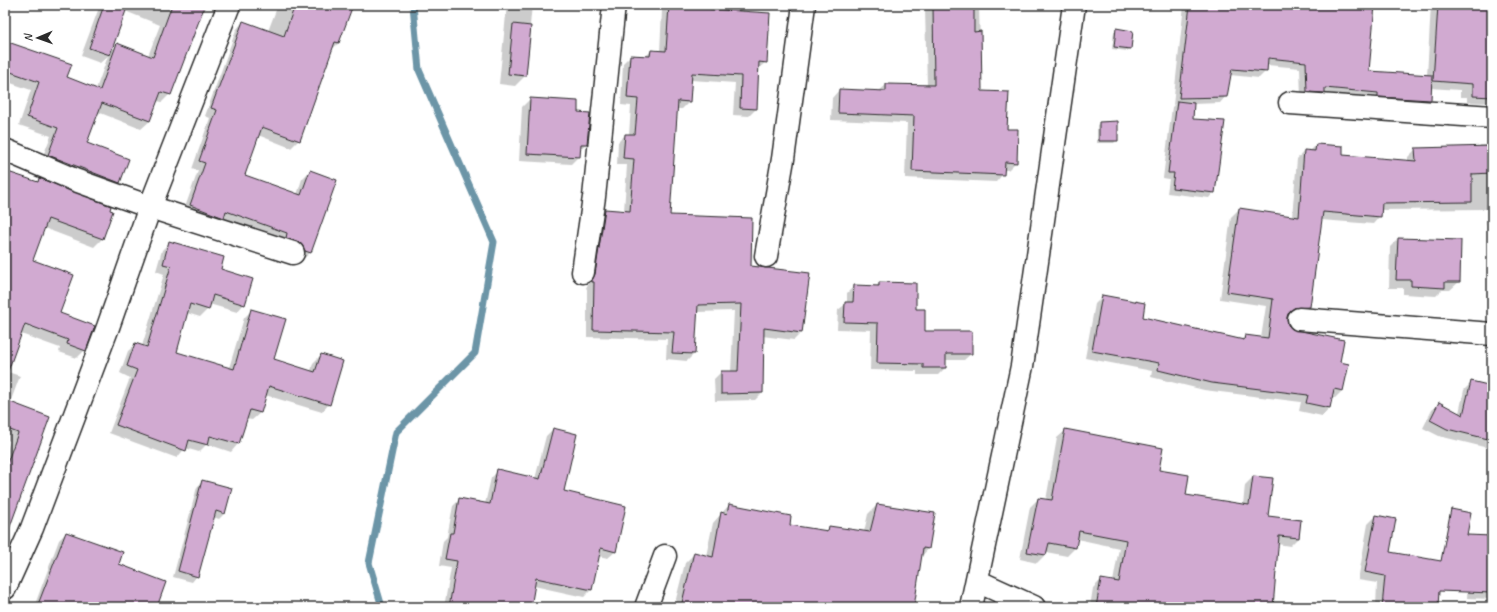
<svg xmlns="http://www.w3.org/2000/svg" width="1497" height="612" viewBox="0 0 1497 612" font-family="Caveat,sans-serif">
  <rect width="100%" height="100%" fill="#fff"/>
  <filter id="ink" filterUnits="userSpaceOnUse"><feTurbulence type="fractalNoise" baseFrequency=".025" numOctaves="2"/><feDisplacementMap in="SourceGraphic" scale="8" xChannelSelector="R" yChannelSelector="G"/><feConvolveMatrix kernelMatrix="1 2 1 2 8 2 1 2 1" color-interpolation-filters="sRGB"/></filter>
  <g filter="url(#ink)">
    <g fill="#0003" fill-rule="evenodd">
      <path d="M 100,5 L 204,5 L 170,94 L 162,102 L 157,101 L 150,121 L 141,129 L 98,112 L 86,144 L 119,182 L 111,190 L 40,163 L 51,136 L 19,125 L 31,90 L 5,81 L 5,42 L 66,78 L 96,89 L 108,56 L 100,63 L 81,56 ZM 125,11 L 160,25 L 148,56 L 117,45 L 110,52 Z"/>
      <polygon points="278,5 352,5 339,43 331,50 299,140 291,148 258,135 244,176 297,195 302,179 310,171 335,181 310,253 302,260 183,213 198,171 192,169 210,118 205,116 236,30 243,22 268,31"/>
      <polygon points="507,5 532,5 525,76 515,86 499,84"/>
      <polygon points="668,5 692,5 709,10 766,62 758,69 756,109 749,116 733,115 735,83 691,80 689,102 682,109 676,109 669,216 750,267 801,333 794,340 762,336 762,393 755,400 715,401 714,379 721,372 731,372 734,311 697,312 694,354 687,361 666,359 667,339 587,337 587,289 586,288 589,282 598,217 605,210 624,211 627,165 617,165 618,142 625,135 629,135 631,106 621,105 623,63 630,56 645,57 651,51 660,52 662,10"/>
      <polygon points="930,5 979,5 981,92 1006,130 1016,162 1008,170 1003,170 1003,174 996,182 905,178 907,123 831,120 832,98 839,90 879,91 886,85 927,86 925,10"/>
      <polygon points="1184,5 1374,5 1368,72 1427,76 1431,5 1492,5 1492,103 1467,102 1467,97 1460,97 1460,90 1430,88 1430,100 1423,106 1301,98 1300,68 1267,65 1266,71 1259,78 1230,75 1226,96 1220,103 1193,104 1192,120 1214,192 1209,198 1167,193 1169,179 1163,178 1172,107 1175,104 1173,105"/>
      <polygon points="1117,29 1130,49 1127,51 1112,49 1114,32"/>
      <polygon points="530,99 577,113 586,144 579,150 579,156 571,164 519,161 522,107"/>
      <polygon points="1100,123 1117,140 1114,143 1097,143 1097,125"/>
      <polygon points="1316,145 1342,155 1408,161 1408,157 1416,149 1478,148 1480,145 1492,145 1492,224 1486,224 1486,209 1381,210 1380,216 1373,224 1321,220 1309,307 1301,315 1287,315 1287,325 1292,330 1338,362 1342,391 1335,398 1332,398 1329,408 1322,416 1299,411 1301,402 1204,390 1151,377 1152,371 1085,358 1095,304 1103,296 1142,317 1241,340 1245,336 1261,338 1266,306 1220,299 1231,217 1239,209 1292,217 1297,159 1304,151 1309,152"/>
      <polygon points="5,172 36,183 40,179 102,239 94,247 44,228 32,261 58,314 85,350 77,358 59,352 60,348 21,334 5,368"/>
      <polygon points="1398,239 1460,241 1459,282 1450,290 1442,290 1436,296 1403,294 1403,288 1389,288 1390,247"/>
      <polygon points="170,242 219,270 244,304 237,312 209,304 208,309 200,317 187,313 176,353 229,368 244,318 252,310 273,360 311,371 313,363 321,355 329,404 322,412 265,395 260,413 252,420 246,419 238,444 231,452 207,444 199,452 185,448 177,458 109,433 130,378 120,373 128,351 136,344 142,346 164,274 156,271 162,250"/>
      <polygon points="879,283 915,310 924,332 972,353 964,360 945,360 945,368 938,375 917,375 917,371 870,370 871,330 837,329 838,310 847,303 847,293 854,286 876,287"/>
      <polygon points="5,371 20,376 10,403 49,417 5,540 5,456 10,441 5,439"/>
      <polygon points="1472,382 1488,386 1492,383 1492,449 1439,436 1423,428 1432,410 1440,403 1459,413 1464,390"/>
      <polygon points="553,429 562,492 616,551 608,558 598,556 591,590 584,597 534,586 530,607 444,607 451,568 439,566 443,541 447,537 453,506 460,499 485,504 491,478 498,471 535,479 546,436"/>
      <polygon points="1065,431 1158,471 1184,496 1243,505 1245,485 1253,477 1267,517 1300,521 1298,538 1290,546 1277,544 1272,602 1295,604 1294,607 1090,607 1093,588 1101,580 1113,582 1119,548 1077,539 1075,548 1067,556 1046,552 1045,555 1037,563 1020,559 1030,507 1038,499 1046,500 1057,438"/>
      <polygon points="202,482 225,513 219,519 213,517 197,576 192,582 173,577 197,487"/>
      <polygon points="729,505 789,525 825,531 829,527 864,532 868,514 877,505 934,514 928,549 879,607 674,607 685,563 694,554 706,556 713,523"/>
      <polygon points="1376,516 1389,553 1437,607 1376,607 1377,583 1358,580 1368,524"/>
      <polygon points="66,533 118,565 156,607 34,607 59,540"/>
      <polygon points="1492,537 1492,599 1467,598 1470,542"/>
    </g>
    <g fill="none" stroke-linecap="round" stroke-linejoin="round">
      <polyline stroke="#6c95a7" stroke-width="7" points="382,607 369,563 396,432 475,353 494,242 419,70 413,5"/>
    </g>
    <g fill="#d1aad1" stroke="#2b2b2b">
      <polygon points="104,5 128,5 110,55 89,48"/>
      <polygon points="172,5 205,5 171,95 161,92 150,121 102,103 87,143 129,159 120,183 48,155 58,128 27,117 39,82 5,70 5,41 72,64 67,77 100,90 117,43 153,57"/>
      <polygon points="295,5 353,5 339,43 335,42 300,141 262,127 245,175 301,195 310,170 337,180 311,253 305,251 302,245 297,241 286,238 287,233 226,211 224,218 190,205 205,163 199,161 217,110 211,108 243,21 284,36"/>
      <polygon points="669,5 710,5 710,9 770,13 767,63 759,62 757,109 740,108 741,76 692,73 690,102 678,101 670,215 752,218 751,266 810,273 802,333 764,328 763,393 721,394 721,371 738,371 741,304 698,305 695,354 672,353 674,332 593,330 594,282 592,282 592,280 595,274 605,209 630,211 634,159 623,158 625,134 635,134 638,99 627,98 630,55 650,56 651,50 666,51"/>
      <polygon points="933,5 974,5 974,32 981,31 982,91 1009,92 1007,129 1018,129 1017,163 1005,162 1004,175 912,171 914,116 838,113 839,89 886,91 886,84 934,85"/>
      <polygon points="1190,5 1375,5 1369,71 1432,75 1431,100 1378,97 1378,93 1325,88 1325,93 1307,92 1306,62 1268,58 1267,72 1232,69 1227,97 1179,98"/>
      <polygon points="1438,5 1492,5 1492,97 1473,96 1473,84 1433,81"/>
      <polygon points="513,24 531,26 526,76 508,74"/>
      <polygon points="1116,28 1133,31 1131,49 1114,47"/>
      <polygon points="530,98 578,101 578,112 590,113 587,144 581,144 580,157 527,154"/>
      <polygon points="1177,101 1194,103 1193,119 1225,121 1215,193 1172,188 1174,173 1168,173"/>
      <polygon points="1118,121 1118,141 1099,141 1099,122"/>
      <polygon points="1316,144 1343,146 1343,155 1416,161 1415,148 1492,146 1492,173 1472,174 1472,202 1382,203 1381,217 1323,212 1310,307 1294,308 1289,312 1287,318 1288,325 1292,329 1344,340 1340,362 1349,364 1343,391 1334,389 1330,408 1306,403 1308,395 1212,383 1158,370 1159,363 1092,351 1102,295 1145,303 1143,317 1244,340 1245,335 1268,338 1273,299 1227,292 1239,208 1299,217 1304,150 1315,151"/>
      <polygon points="5,171 38,182 39,178 111,206 110,210 113,211 103,239 48,219 33,260 74,275 60,313 95,326 86,351 67,344 68,340 25,324 7,374 5,374"/>
      <polygon points="1398,238 1461,240 1460,282 1445,282 1445,288 1411,286 1411,280 1396,280"/>
      <polygon points="169,241 224,257 221,269 253,279 245,305 213,295 209,310 190,304 177,352 234,369 251,309 286,319 274,359 315,372 321,354 343,361 330,405 269,386 261,413 250,410 239,444 210,436 208,445 189,440 186,451 116,425 137,370 127,366 135,343 147,347 171,266 163,264"/>
      <polygon points="879,282 916,283 916,309 925,309 925,331 972,331 972,354 946,354 946,368 923,368 923,364 877,363 878,323 844,322 845,302 853,302 854,285 879,286"/>
      <polygon points="1471,381 1492,386 1492,440 1447,429 1430,420 1439,402 1463,415"/>
      <polygon points="5,400 50,417 8,532 5,532 5,469 18,433 5,428"/>
      <polygon points="553,428 577,434 564,491 626,506 616,552 601,548 592,590 536,578 531,607 449,607 457,561 445,559 450,533 453,533 459,498 490,504 497,469 540,479"/>
      <polygon points="1065,429 1163,448 1159,470 1189,475 1186,495 1249,505 1253,476 1273,478 1268,516 1301,520 1299,538 1279,536 1273,607 1096,607 1101,579 1119,582 1126,540 1079,531 1076,548 1049,543 1046,555 1027,552 1038,498 1052,500"/>
      <polygon points="202,480 232,488 225,514 216,511 198,577 178,571"/>
      <polygon points="729,504 791,516 790,525 828,531 829,526 870,532 877,504 935,513 929,549 923,548 914,607 681,607 694,552 713,557 721,512 727,514"/>
      <polygon points="1451,509 1471,513 1467,535 1492,536 1492,593 1439,591 1438,607 1382,607 1385,576 1365,572 1376,515 1396,519 1390,552 1441,561"/>
      <polygon points="66,532 123,552 119,564 166,582 157,607 37,607"/>
    </g>
    <g fill="none" stroke-linecap="round" stroke-linejoin="round">
      <defs>
        <g id="street">
          <polyline points="1290,103 1492,117"/>
          <polyline points="5,150 75,180 150,207 293,253"/>
          <polyline points="766,256 783,159 804,5"/>
          <polyline points="583,272 594,197 614,5"/>
          <polyline points="1299,319 1492,334"/>
          <polyline points="977,581 1034,607"/>
          <polyline points="5,588 32,528 108,327 150,207 229,5"/>
          <polyline points="646,607 665,556"/>
          <polyline points="971,607 1022,366 1074,5"/>
        </g>
      </defs>
      <use href="#street" stroke="#2b2b2b" stroke-width="25"/>
      <use href="#street" stroke="#fff" stroke-width="22"/>
    </g>
  </g>
  <rect width="1497" height="612" fill="none" stroke="#fff" stroke-width="20"/>
  <rect x="10" y="10" width="1477" height="592" fill="none" stroke="#2b2b2b" stroke-width="1.5" filter="url(#ink)"/>
  <g transform="translate(38 38) rotate(268)" stroke="#ffffff" stroke-width="3" paint-order="stroke">
  <path d="M0-3L7 15L0 10L-7 15Z" fill="#2b2b2b"/>
  <text y="-6" font-size="11" font-weight="bold" text-anchor="middle" fill="#2b2b2b">N</text>
  </g>
</svg>
